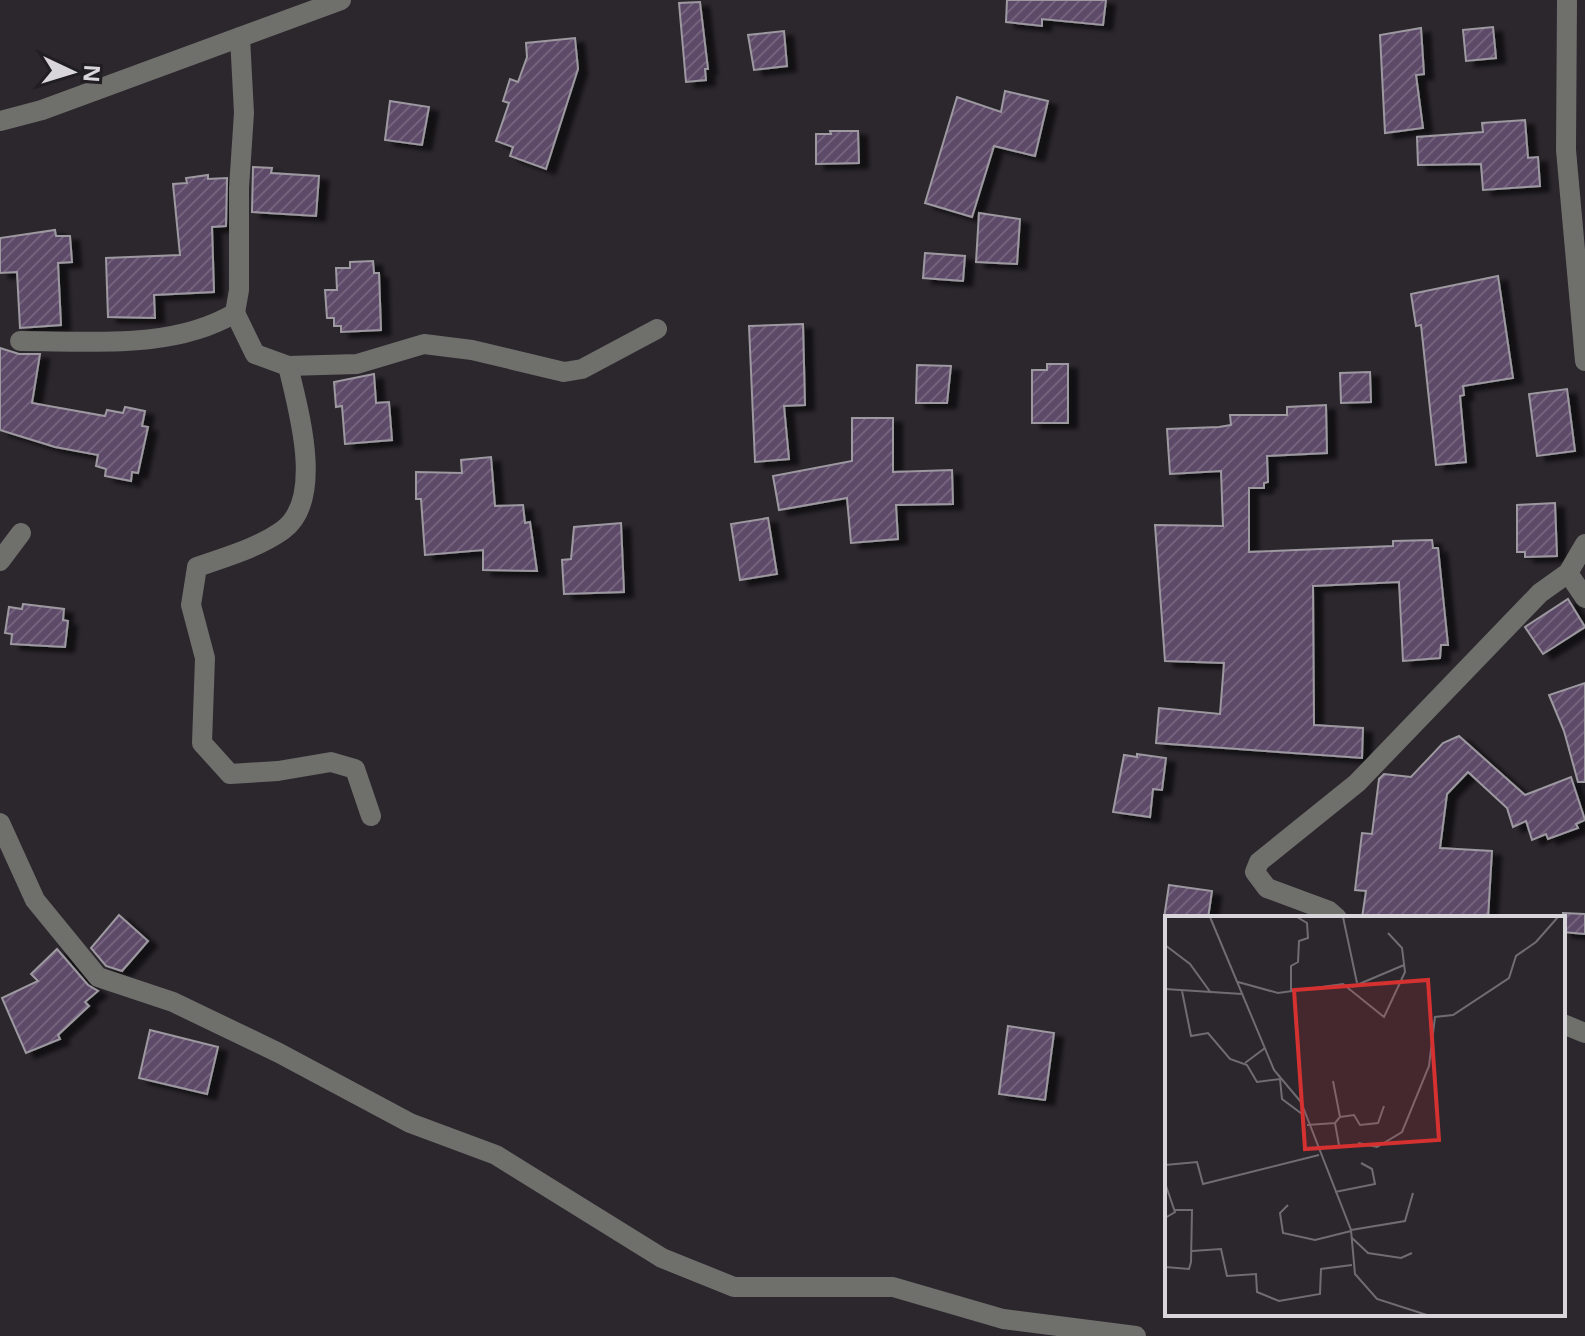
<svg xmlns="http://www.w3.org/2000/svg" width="1585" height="1336" viewBox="0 0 1585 1336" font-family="'Noto Sans',sans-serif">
  <defs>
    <pattern id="building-hatch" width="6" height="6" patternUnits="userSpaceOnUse" patternTransform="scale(2)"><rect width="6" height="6" fill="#5d4968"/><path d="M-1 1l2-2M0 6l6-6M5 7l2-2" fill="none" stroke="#74627d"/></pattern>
    <filter id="shadow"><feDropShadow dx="9" dy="5" stdDeviation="2" flood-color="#0009"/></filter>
  </defs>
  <rect width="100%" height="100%" fill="#2b272d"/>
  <g fill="url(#building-hatch)" stroke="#9d99a0" stroke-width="2" filter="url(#shadow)">
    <polygon points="1007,0 1106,0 1103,25 1042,19 1042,26 1006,22"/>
    <polygon points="700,2 708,69 705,69 706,80 686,82 679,3"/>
    <polygon points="1493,27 1496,58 1466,61 1463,30"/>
    <polygon points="1421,28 1424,74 1416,75 1423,128 1385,133 1380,35"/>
    <polygon points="784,31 787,66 754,70 748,35"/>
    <polygon points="575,38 578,69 546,169 510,156 513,147 496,141 509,103 503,101 510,79 518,82 527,57 526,43"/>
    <polygon points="1005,91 1048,101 1035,156 994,146 972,217 925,203 957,97 1001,112"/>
    <polygon points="390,101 429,107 422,145 385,140"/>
    <polygon points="1525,120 1528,158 1538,157 1540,186 1483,190 1481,164 1418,165 1417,137 1483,132 1482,123"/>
    <polygon points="830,131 858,131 859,163 816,164 816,134 831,134"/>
    <polygon points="253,167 272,168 271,173 319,176 316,216 252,212"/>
    <polygon points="208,175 208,179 227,178 226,226 212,227 214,292 154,295 155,318 108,317 106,258 180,255 173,184 187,183 186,178"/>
    <polygon points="979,213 1020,219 1017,264 976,262"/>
    <polygon points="55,230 56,236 70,236 72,262 58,263 61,325 20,328 17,272 0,273 0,238"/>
    <polygon points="925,253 965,256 963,281 923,278"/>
    <polygon points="373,261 374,273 379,273 381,330 341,332 341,326 334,326 334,318 327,318 325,290 337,290 336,268 350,268 350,262"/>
    <polygon points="1498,276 1513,378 1463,386 1464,395 1460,396 1466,462 1436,465 1421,325 1416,326 1411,294"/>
    <polygon points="803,324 805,405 784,406 789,459 755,462 749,326"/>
    <polygon points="0,348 19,354 40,354 32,403 105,416 107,410 123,413 125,407 145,411 142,426 148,427 138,473 132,472 131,481 105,476 106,469 96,466 98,455 55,447 0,430"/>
    <polygon points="1047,364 1068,364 1068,423 1032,423 1032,370 1047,370"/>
    <polygon points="917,365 951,366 947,403 916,403"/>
    <polygon points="1370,372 1371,402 1341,403 1340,373"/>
    <polygon points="374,374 376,403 389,402 392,440 345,444 342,406 336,407 334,382"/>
    <polygon points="1567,389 1575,451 1537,456 1529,394"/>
    <polygon points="1326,405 1327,453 1267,456 1268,482 1264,483 1264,488 1249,488 1249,552 1393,546 1393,541 1432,540 1433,548 1438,548 1448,645 1441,645 1440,658 1403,661 1399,582 1313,586 1314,725 1363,728 1362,758 1156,743 1159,708 1220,714 1224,663 1165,661 1155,525 1223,526 1221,471 1170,474 1167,429 1219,427 1231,425 1230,415 1287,415 1287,407"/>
    <polygon points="852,418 893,418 893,472 952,470 953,504 896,505 898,539 851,543 847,498 779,510 773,476 852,461"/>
    <polygon points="491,457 495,506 523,505 525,523 530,522 537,571 483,570 483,550 425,555 421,499 416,499 416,472 462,473 461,460"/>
    <polygon points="1555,503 1557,556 1525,557 1525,552 1517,552 1517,505"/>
    <polygon points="768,518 777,574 740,580 731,524"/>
    <polygon points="621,523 624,592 564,594 562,560 571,559 574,527"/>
    <polygon points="1568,599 1585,627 1543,654 1525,627"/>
    <polygon points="23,604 64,609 63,620 68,621 65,647 11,644 12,634 5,633 9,607 22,609"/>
    <polygon points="1585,683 1585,782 1578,782 1564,731 1549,695"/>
    <polygon points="1459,736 1525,795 1571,777 1585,820 1576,824 1578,828 1548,839 1546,834 1532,840 1526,821 1513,827 1507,808 1468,772 1447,794 1440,848 1492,851 1488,918 1362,918 1366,891 1355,890 1362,833 1372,834 1379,779 1384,774 1411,777 1443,743"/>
    <polygon points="1137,754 1166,758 1162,790 1153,789 1150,817 1113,812 1124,755 1137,757"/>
    <polygon points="1169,885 1212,891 1208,918 1164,918"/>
    <polygon points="1563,913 1585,914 1585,934 1563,932"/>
    <polygon points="119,915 148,941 122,971 106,966 91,948"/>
    <polygon points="57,949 88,985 98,991 85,1002 89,1006 58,1035 60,1039 26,1053 2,998 38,981 31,974"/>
    <polygon points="1008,1026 1054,1033 1045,1100 999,1094"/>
    <polygon points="150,1030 218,1047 207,1094 139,1078"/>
  </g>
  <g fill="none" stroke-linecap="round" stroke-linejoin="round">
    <g stroke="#6f6f6c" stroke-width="20">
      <polyline points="1567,0 1566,150 1585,361"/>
      <polyline points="0,121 42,110 341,0"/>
      <polyline points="235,313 255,354 288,366 357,364 424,344 472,350 564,372 582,369 657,329"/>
      <path d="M 20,341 C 90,341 173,350 235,313 L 239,290 L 239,188 L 244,113 L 240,37"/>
      <path d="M 288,366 C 298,409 325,499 283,530 C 258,548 225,557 197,567 L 191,605 L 205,658 L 202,743 L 230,774 L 278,771 L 331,762 L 355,769 L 371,816"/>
      <polyline points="0,561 21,533"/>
      <polyline points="1568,573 1585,598"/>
      <polyline points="0,823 35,900 98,977 173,1002 279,1053 410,1123 496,1155 662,1258 734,1287 893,1287 1003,1319 1136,1336"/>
      <polyline points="1337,918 1329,911 1267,888 1255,872 1259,862 1357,783 1540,593 1568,573 1585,544"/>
      <polyline points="1563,1024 1585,1033"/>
    </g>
  </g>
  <g transform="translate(1165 916)">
    <rect width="400" height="400" fill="#2b272d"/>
    <path fill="none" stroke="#706d72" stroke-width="2" d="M 45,1 L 109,154 L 136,186 L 186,314 L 190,358 L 212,383 L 262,399M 178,1 L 192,67M 0,29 L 25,48 L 46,77M 73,66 L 113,77 L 178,68 L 219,101 L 240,56 L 237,32 L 223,17M 187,71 L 239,49M 0,73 L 77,78M 17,75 L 26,120 L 43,117 L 65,143 L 82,149 L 92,166 L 115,163 L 117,183 L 137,198M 126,76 L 126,50 L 133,46 L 134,25 L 143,22 L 142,7 L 132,1M 80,147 L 100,132M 168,165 L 175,201 L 170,207M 175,201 L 189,199 L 195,209 L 213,207 L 219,190M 142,209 L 170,207 L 174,229M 193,227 L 212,231 L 237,216 L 264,150 L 270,101 L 288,99 L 344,62 L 351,40 L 371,26 L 393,1M 0,249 L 32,246 L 38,268 L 154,239M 0,267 L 10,296 L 0,302M 170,276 L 210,268 L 207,253 L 196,247M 123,289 L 115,297 L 118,317 L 150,324 L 186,315M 186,314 L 240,305 L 248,277M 186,321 L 203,337 L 236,342 L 247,337M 27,335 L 56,333 L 62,360 L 91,358 L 92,376 L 114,385 L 155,378 L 156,353 L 187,349M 0,351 L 24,353 L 26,346 L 27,294 L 10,294"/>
    <path fill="#d63131" fill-opacity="0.15" stroke="#d63131" stroke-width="4" d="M 263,64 L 274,224 L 140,233 L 129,74 Z"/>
    <rect width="400" height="400" fill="none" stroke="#d8d6da" stroke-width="4"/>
  </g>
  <g transform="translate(72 72) rotate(94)" stroke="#211e23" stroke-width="6" paint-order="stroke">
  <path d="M0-6L14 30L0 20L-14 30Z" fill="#d8d6da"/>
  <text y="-12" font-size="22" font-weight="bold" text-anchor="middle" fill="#d8d6da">N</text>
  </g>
</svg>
